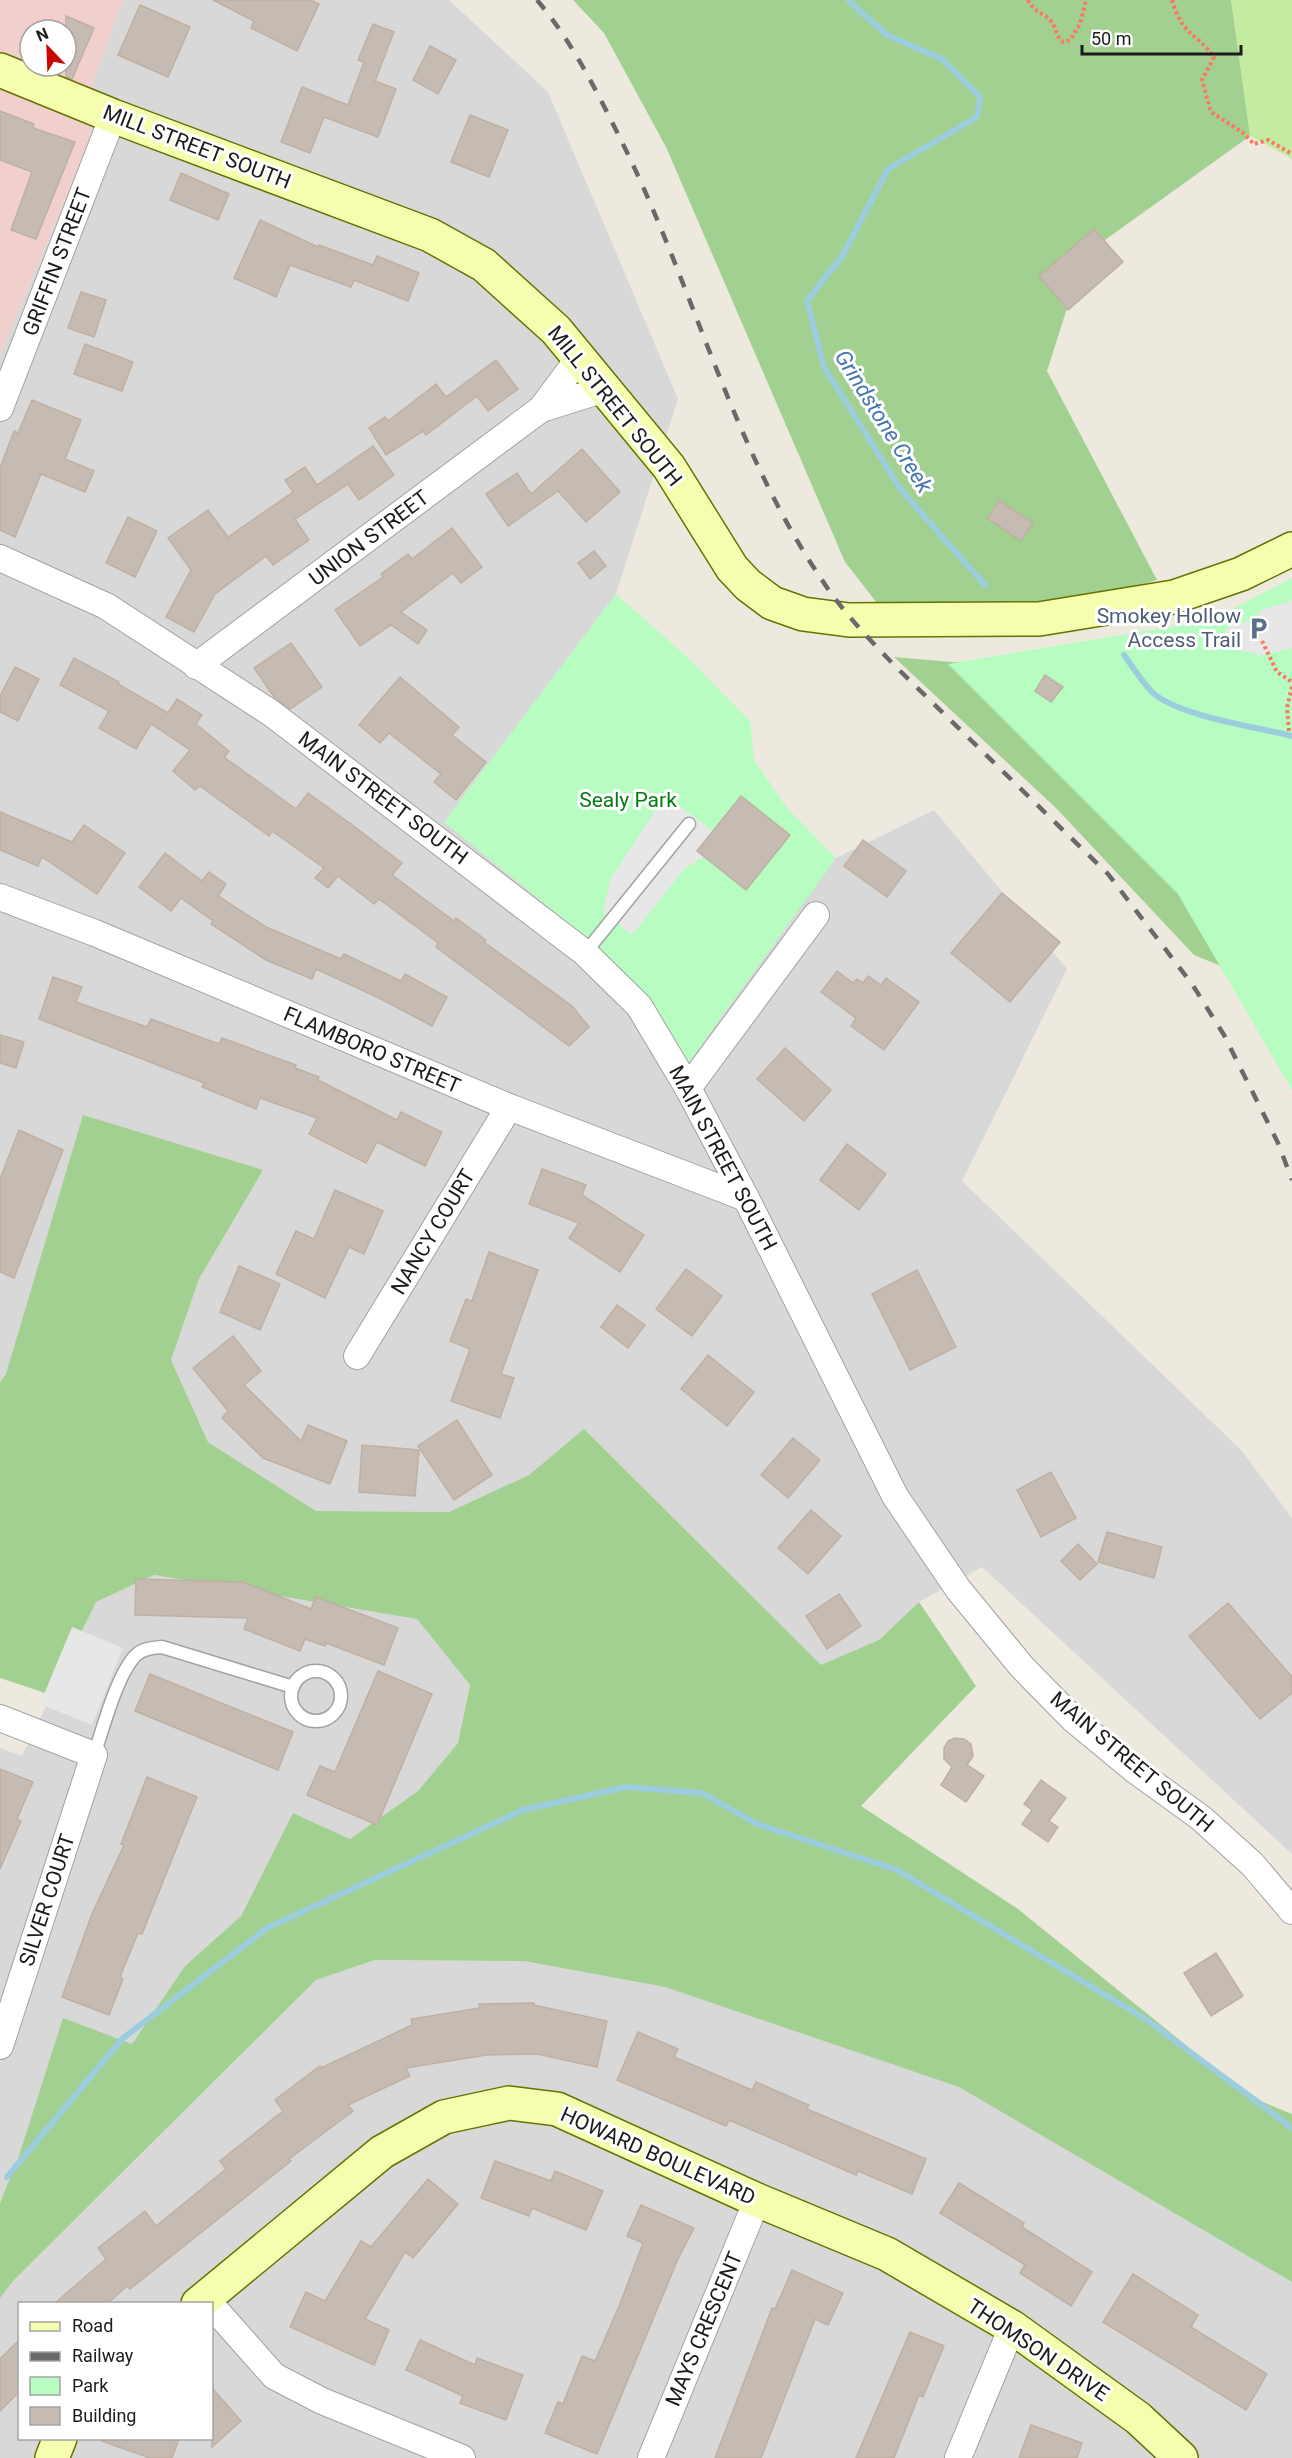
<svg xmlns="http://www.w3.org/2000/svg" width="1292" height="2458" viewBox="0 0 1292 2458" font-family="Roboto,sans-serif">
  <rect width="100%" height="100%" fill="#ede9df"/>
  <g fill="#d9d8d8" fill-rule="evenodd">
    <polygon points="123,0 449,0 548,92 678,399 616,594 444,822 587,938 646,999 686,1065 836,858 934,810 1067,969 962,1181 1242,1451 1292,1518 1292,1854 982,1567 919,1602 879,1640 821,1666 584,1429 529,1475 449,1512 316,1511 208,1442 171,1360 199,1279 262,1170 0,1382 0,354 90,141 94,79"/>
    <polygon points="154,1575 417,1619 470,1685 458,1743 418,1791 350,1839 293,1813 241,1916 185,1966 132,2044 18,2159 0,2203 0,1748 22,1756 96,1602"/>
    <path d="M 375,1960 L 524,1961 L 665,1987 L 959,2087 L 1292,2282 L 1292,2458 L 0,2458 L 0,2298 L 14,2280 L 316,1980 ZM 20,2304 L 212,2304 L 212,2438 L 20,2438 Z"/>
  </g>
  <path fill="#f0cfcc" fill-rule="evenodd" d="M 0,0 L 123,0 L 94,79 L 90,141 L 0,354 ZM 30,30 L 66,30 L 66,66 L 30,66 Z"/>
  <polygon fill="#c3eca1" points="1231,0 1292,0 1292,159 1250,136"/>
  <g fill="#a1d091">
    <polygon points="573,0 1231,0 1250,136 1084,255 1047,371 1157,580 1105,595 988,609 877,603 845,562 666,147 604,33"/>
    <polygon points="894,657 1066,672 1238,973 1194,955 1057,809"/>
    <polygon points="83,1115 263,1170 199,1279 171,1360 208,1442 316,1511 449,1512 529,1475 584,1429 821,1665 879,1640 919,1602 976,1686 861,1806 1018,1909 1208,2063 1263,2102 1292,2114 1292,2282 959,2087 665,1987 524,1961 375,1960 316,1980 14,2280 0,2298 0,2203 18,2159 63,2018 132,2044 185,1966 241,1916 293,1813 350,1839 418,1791 458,1743 470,1685 417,1619 154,1575 96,1602 51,1695 0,1678 0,1382 6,1374"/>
  </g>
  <g fill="#b7fcc0">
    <polygon points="1292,578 1292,1090 1178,894 948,664 1211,620"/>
    <polygon points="616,594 687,657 750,721 754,760 787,808 836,858 686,1066 646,999 587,938 444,822"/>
  </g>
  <g fill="#e7e7e7">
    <polygon points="1292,600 1292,648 1262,655 1238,650 1231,644 1225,628 1248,621 1249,625 1257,627 1259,620 1257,612"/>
    <polygon points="665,795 728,843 685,868 632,935 603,912 610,880"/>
    <polygon points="72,1627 123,1648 92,1725 40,1704"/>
  </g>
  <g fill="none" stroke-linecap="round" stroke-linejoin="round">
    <g stroke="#9ccdde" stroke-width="6">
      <polyline points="848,0 887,35 942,59 980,97 977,117 888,169 843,255 807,301 824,367 901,490 985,585"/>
      <path d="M 1124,655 C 1133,667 1142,682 1152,692 C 1177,716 1257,727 1292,736"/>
      <polyline points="7,2177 122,2039 267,1928 523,1810 626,1787 702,1793 757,1824 897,1870 1147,2020 1292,2128"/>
    </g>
  </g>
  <g fill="#c5bbb3" stroke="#c0b0a1" stroke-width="1.5">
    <polygon points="213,0 310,0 319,4 297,51 251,28 254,21"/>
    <polygon points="140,5 190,27 168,77 118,55"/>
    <polygon points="66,16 94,28 72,79 66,77"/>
    <polygon points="373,24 394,32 375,81 396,89 378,137 324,117 310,153 281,142 302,87 348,105 364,62 358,60"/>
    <polygon points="430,46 456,60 438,94 413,80"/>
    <polygon points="0,111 34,124 33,128 75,142 36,239 11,230 32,172 0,160"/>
    <polygon points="470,115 508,130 489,177 451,162"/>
    <polygon points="181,173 229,194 218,220 170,200"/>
    <polygon points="260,220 318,247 319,245 373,265 377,256 419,273 408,301 354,280 351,287 290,265 276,297 234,278"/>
    <polygon points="1094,229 1123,262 1068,310 1039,276"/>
    <polygon points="81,292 106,300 94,337 68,328"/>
    <polygon points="85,344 133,362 122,391 74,374"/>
    <polygon points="496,360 518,389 488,411 477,396 426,435 423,431 386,455 369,428 385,417 388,421 436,384 446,397"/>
    <polygon points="32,400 81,420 65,459 94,471 85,492 41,474 15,537 0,530 0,468 14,431 18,433"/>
    <polygon points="373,446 394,475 359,500 348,484 295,519 309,540 273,565 266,556 215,594 194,632 166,617 191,570 168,538 208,510 228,537 293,492 285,480 305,467 317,485"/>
    <polygon points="582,449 620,492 586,522 558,491 508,526 486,494 517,473 531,494"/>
    <polygon points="999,500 1033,523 1021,541 987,518"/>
    <polygon points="128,517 157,531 135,577 106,563"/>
    <polygon points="452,528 482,567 461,583 453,573 401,612 427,630 418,644 391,625 360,646 335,610 383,577 381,574 408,554 412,559"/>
    <polygon points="594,551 606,566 590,579 578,563"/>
    <polygon points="291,643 322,687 290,709 274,697 254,668"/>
    <polygon points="74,658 119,682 118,684 168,713 177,699 202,715 196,724 229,751 224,757 296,809 308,793 355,827 402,863 392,875 454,921 456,918 486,940 484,942 572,1006 589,1027 569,1046 436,947 438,943 379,899 374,904 338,876 328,888 315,878 324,868 272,831 269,836 200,786 195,790 173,771 190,750 151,724 136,749 99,728 109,711 60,685"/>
    <polygon points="15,667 39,679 18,721 0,712 0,696"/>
    <polygon points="1045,675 1063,687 1051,702 1035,691"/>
    <polygon points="400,677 459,727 452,735 486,762 456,800 434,782 441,774 389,733 380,743 359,725"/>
    <polygon points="741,796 790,835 746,890 697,851"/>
    <polygon points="0,812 72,842 84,825 125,853 97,894 42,857 38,866 0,850"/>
    <polygon points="863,840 906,871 887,897 844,866"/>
    <polygon points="165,853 202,881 209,872 226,884 218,896 266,927 341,959 344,954 401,981 405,974 447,997 432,1026 379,998 316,969 312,979 266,960 211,924 213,921 181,898 171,911 139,887"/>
    <polygon points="1002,893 1060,942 1010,1002 951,953"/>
    <polygon points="837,971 853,983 857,979 863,983 868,976 881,985 886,978 919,1002 884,1050 851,1026 856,1018 821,992"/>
    <polygon points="53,977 82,987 76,1002 147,1027 151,1019 219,1044 222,1038 296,1065 295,1068 319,1077 318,1080 397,1120 401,1112 442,1132 425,1166 377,1142 366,1163 309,1134 317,1118 260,1098 256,1109 202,1087 204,1083 39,1019"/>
    <polygon points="0,1035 24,1042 16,1068 0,1063"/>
    <polygon points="785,1048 831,1090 804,1121 757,1079"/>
    <polygon points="19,1130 63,1150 14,1278 0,1272 0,1179"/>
    <polygon points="847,1144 886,1174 859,1210 820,1180"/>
    <polygon points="542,1169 586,1185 582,1195 644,1235 620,1272 569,1238 579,1223 529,1204"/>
    <polygon points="335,1190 383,1211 364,1254 349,1247 325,1298 276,1274 296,1231 314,1239"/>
    <polygon points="489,1252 538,1270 501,1374 514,1378 500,1418 451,1401 470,1349 450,1341 466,1299 472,1301"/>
    <polygon points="239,1266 280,1284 260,1330 220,1312"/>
    <polygon points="686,1269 722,1296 692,1336 656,1309"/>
    <polygon points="917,1270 956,1347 910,1370 872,1294"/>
    <polygon points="617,1305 645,1325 628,1348 601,1327"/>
    <polygon points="233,1336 261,1371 244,1385 301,1441 308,1425 347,1441 330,1484 263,1458 222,1418 228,1411 193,1368"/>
    <polygon points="708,1355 754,1392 727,1426 681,1389"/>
    <polygon points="457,1420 492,1475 454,1500 418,1446"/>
    <polygon points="793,1438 820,1460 788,1498 761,1475"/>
    <polygon points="362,1445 419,1450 415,1496 359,1492"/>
    <polygon points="1051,1472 1076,1518 1041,1537 1017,1490"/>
    <polygon points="811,1510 841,1536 808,1574 778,1548"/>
    <polygon points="1107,1532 1162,1547 1154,1578 1098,1562"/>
    <polygon points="1078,1544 1097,1564 1080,1580 1061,1561"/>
    <polygon points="136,1579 243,1582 311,1609 316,1597 398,1628 384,1665 326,1643 325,1646 305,1639 300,1651 244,1629 248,1618 135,1615"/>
    <polygon points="839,1594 861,1626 827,1649 806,1616"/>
    <polygon points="1228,1603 1292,1677 1292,1693 1260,1719 1189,1636"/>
    <polygon points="378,1671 432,1694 377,1825 307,1795 320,1766 335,1772"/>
    <polygon points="150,1674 293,1732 278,1770 135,1711"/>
    <polygon points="955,1738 964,1739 971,1744 973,1756 967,1765 984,1776 966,1802 941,1785 952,1767 944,1759 944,1748 948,1741"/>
    <polygon points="0,1769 33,1782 17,1819 21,1821 0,1869"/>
    <polygon points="147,1777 197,1797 142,1934 138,1933 120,1977 123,1979 109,2015 62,1997 92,1914 124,1845 121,1844"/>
    <polygon points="1041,1780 1066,1798 1049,1821 1058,1827 1048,1842 1022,1824 1032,1810 1024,1804"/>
    <polygon points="1216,1953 1243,1996 1211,2016 1184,1973"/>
    <polygon points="534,2003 534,2005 607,2021 597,2067 537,2054 486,2055 406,2068 410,2076 348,2105 353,2111 289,2159 291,2161 130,2289 127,2286 107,2304 54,2304 106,2259 98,2248 145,2211 156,2226 226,2169 220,2161 283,2111 275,2100 320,2066 321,2068 412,2025 411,2019 480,2008 479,2004"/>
    <polygon points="638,2032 678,2049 674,2057 752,2090 756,2082 809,2105 807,2109 926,2159 912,2194 858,2171 856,2175 729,2120 726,2126 617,2080"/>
    <polygon points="495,2161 551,2181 555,2171 603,2191 586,2230 532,2208 529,2216 481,2198"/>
    <polygon points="428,2179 458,2204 413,2258 405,2252 365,2319 389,2330 374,2365 290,2327 306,2292 325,2301 361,2241 371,2247"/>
    <polygon points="959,2183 1024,2223 1022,2227 1092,2272 1071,2306 1020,2273 1025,2265 940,2213"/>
    <polygon points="641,2205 694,2228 678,2259 597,2454 545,2433 558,2402 563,2404 582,2356 595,2361 620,2304 643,2243 627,2236"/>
    <polygon points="792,2270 843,2293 828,2325 815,2319 761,2458 715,2458 772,2308 775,2309"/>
    <polygon points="1133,2274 1198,2315 1191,2327 1267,2374 1246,2410 1103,2322"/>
    <polygon points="910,2332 944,2346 923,2397 919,2395 894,2458 856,2458"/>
    <polygon points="20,2339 20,2391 0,2411 0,2359"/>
    <polygon points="420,2340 475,2365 477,2358 523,2375 506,2420 460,2403 463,2396 406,2370"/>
    <polygon points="212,2388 241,2421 212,2447"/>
    <polygon points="1031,2425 1082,2443 1077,2458 1019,2458"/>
    <polygon points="103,2439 179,2439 172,2458 150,2458 102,2441"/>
  </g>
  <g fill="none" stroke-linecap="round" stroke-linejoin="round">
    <defs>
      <g id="lane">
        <polyline points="585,953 689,824"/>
        <circle cx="316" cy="1696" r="25"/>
        <path d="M 94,1755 C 103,1729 117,1674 136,1655 C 144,1648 153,1648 162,1647 L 293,1687"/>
      </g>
      <g id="street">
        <polyline points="0,408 113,116"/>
        <polyline points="541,409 605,389"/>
        <polyline points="0,558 106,606 271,713 585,953 639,1006 688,1088 746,1198 895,1496 958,1589 1022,1667 1073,1719 1136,1771 1201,1818 1253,1865 1292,1911"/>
        <polyline points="196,666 541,409 579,358"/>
        <polyline points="0,897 95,933 509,1107 746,1198"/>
        <polyline points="688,1088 816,915"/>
        <polyline points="357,1356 509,1107"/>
        <polyline points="0,1718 94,1755 0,2046"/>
        <polyline points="212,2306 274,2376 322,2401 462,2458"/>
        <polyline points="651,2458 757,2200"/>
        <polyline points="958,2458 1012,2327"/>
      </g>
      <g id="secondary">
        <polyline points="0,70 113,116 430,235 484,265 556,330 669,467 732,568 748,585 772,603 803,614 849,620 1039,619 1174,597 1241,574 1292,549"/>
        <polyline points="198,2304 382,2152 444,2117 509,2103 557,2109 757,2200 887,2254 1012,2327 1138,2418 1181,2458"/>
        <polyline points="52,2458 60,2438"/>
      </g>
    </defs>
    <use href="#lane" stroke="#a2a2a2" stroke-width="15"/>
    <use href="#street" stroke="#a2a2a2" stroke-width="28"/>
    <use href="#secondary" stroke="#637400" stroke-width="36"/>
    <g stroke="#ff755f" stroke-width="4" stroke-dasharray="3 3" stroke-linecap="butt">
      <path d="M 1028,0 C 1036,15 1042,11 1050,20 C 1057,27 1055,36 1063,42 L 1070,40 L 1080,24 L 1086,0"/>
      <path d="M 1172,0 C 1183,37 1196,32 1214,57 L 1202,80 L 1211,112 L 1242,132 L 1254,144 L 1268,140 L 1292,154"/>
      <polyline points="1262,641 1277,672 1292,682"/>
      <polyline points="1289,731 1287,708 1292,686"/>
    </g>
    <use href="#lane" stroke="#fff" stroke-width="12"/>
    <use href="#street" stroke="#fff" stroke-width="26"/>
    <use href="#secondary" stroke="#f6fdae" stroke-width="33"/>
    <path stroke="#696969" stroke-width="4.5" stroke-dasharray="12 12" stroke-linecap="butt" d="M 537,0 C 572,41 597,92 621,140 C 692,282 731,445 820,577 C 841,610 869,639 896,667 L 1108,874 L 1192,984 L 1224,1035 L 1278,1143 L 1292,1180"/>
  </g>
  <defs>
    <symbol id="parking-bare" viewBox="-9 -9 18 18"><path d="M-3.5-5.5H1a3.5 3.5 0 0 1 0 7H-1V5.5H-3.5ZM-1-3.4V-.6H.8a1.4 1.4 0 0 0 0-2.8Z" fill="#5c6f8a" stroke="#fff" stroke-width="2.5" paint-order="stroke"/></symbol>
  </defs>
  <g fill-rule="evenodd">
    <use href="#parking-bare" x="1242" y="612" width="33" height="33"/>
  </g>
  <g text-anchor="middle" stroke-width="6" stroke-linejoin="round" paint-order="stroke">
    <g font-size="21" fill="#1b1b1b" stroke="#fff">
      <text transform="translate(197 147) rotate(21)" y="7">MILL STREET SOUTH</text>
      <text transform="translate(57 262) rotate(-69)" y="7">GRIFFIN STREET</text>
      <text transform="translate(615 406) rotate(51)" y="7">MILL STREET SOUTH</text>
      <text transform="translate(369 538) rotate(-37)" y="7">UNION STREET</text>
      <text transform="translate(383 798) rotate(37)" y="7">MAIN STREET SOUTH</text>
      <text transform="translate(372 1050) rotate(23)" y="7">FLAMBORO STREET</text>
      <text transform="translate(723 1158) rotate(62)" y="7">MAIN STREET SOUTH</text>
      <text transform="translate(433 1232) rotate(-59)" y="7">NANCY COURT</text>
      <text transform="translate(1132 1762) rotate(40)" y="7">MAIN STREET SOUTH</text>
      <text transform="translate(47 1900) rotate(-72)" y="7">SILVER COURT</text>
      <text transform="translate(658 2156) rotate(24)" y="7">HOWARD BOULEVARD</text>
      <text transform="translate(704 2329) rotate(-67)" y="7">MAYS CRESCENT</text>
      <text transform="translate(1038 2350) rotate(34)" y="7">THOMSON DRIVE</text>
    </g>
    <g font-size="21" fill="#4e5e75" stroke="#fff" text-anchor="end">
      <text x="1241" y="623">Smokey Hollow<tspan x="1241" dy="24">Access Trail</tspan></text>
    </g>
    <g font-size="21" fill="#057d13" stroke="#fff">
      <text x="628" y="807">Sealy Park</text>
    </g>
    <g font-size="22" font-style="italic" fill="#4375af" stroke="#fff">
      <text transform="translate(884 421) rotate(58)" y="8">Grindstone Creek</text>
    </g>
  </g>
  <rect x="18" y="2302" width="195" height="138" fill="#ffffff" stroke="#a4a4a4" stroke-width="1.5"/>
  <rect x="30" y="2322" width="30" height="9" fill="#f6fdae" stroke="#a4a4a4" stroke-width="1.5"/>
  <text x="72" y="2332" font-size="18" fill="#1b1b1b">Road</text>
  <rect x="30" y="2352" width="30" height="9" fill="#696969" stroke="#a4a4a4" stroke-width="1.5"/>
  <text x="72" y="2362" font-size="18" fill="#1b1b1b">Railway</text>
  <rect x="30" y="2377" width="30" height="18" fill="#b7fcc0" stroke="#a4a4a4" stroke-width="1.5"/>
  <text x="72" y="2392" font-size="18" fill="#1b1b1b">Park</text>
  <rect x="30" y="2407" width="30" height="18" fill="#c5bbb3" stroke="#a4a4a4" stroke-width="1.5"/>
  <text x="72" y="2422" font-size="18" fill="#1b1b1b">Building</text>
  <g transform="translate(48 48) rotate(337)"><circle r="28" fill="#ffffff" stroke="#a4a4a4" stroke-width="1.5"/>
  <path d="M0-4.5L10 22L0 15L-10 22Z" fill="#c60800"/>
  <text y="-9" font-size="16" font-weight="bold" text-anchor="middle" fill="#1b1b1b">N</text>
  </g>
  <path d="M1082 45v9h159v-9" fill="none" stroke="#1b1b1b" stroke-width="3"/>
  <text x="1091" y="45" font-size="18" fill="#1b1b1b" stroke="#ffffff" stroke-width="4.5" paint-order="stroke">50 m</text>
</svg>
